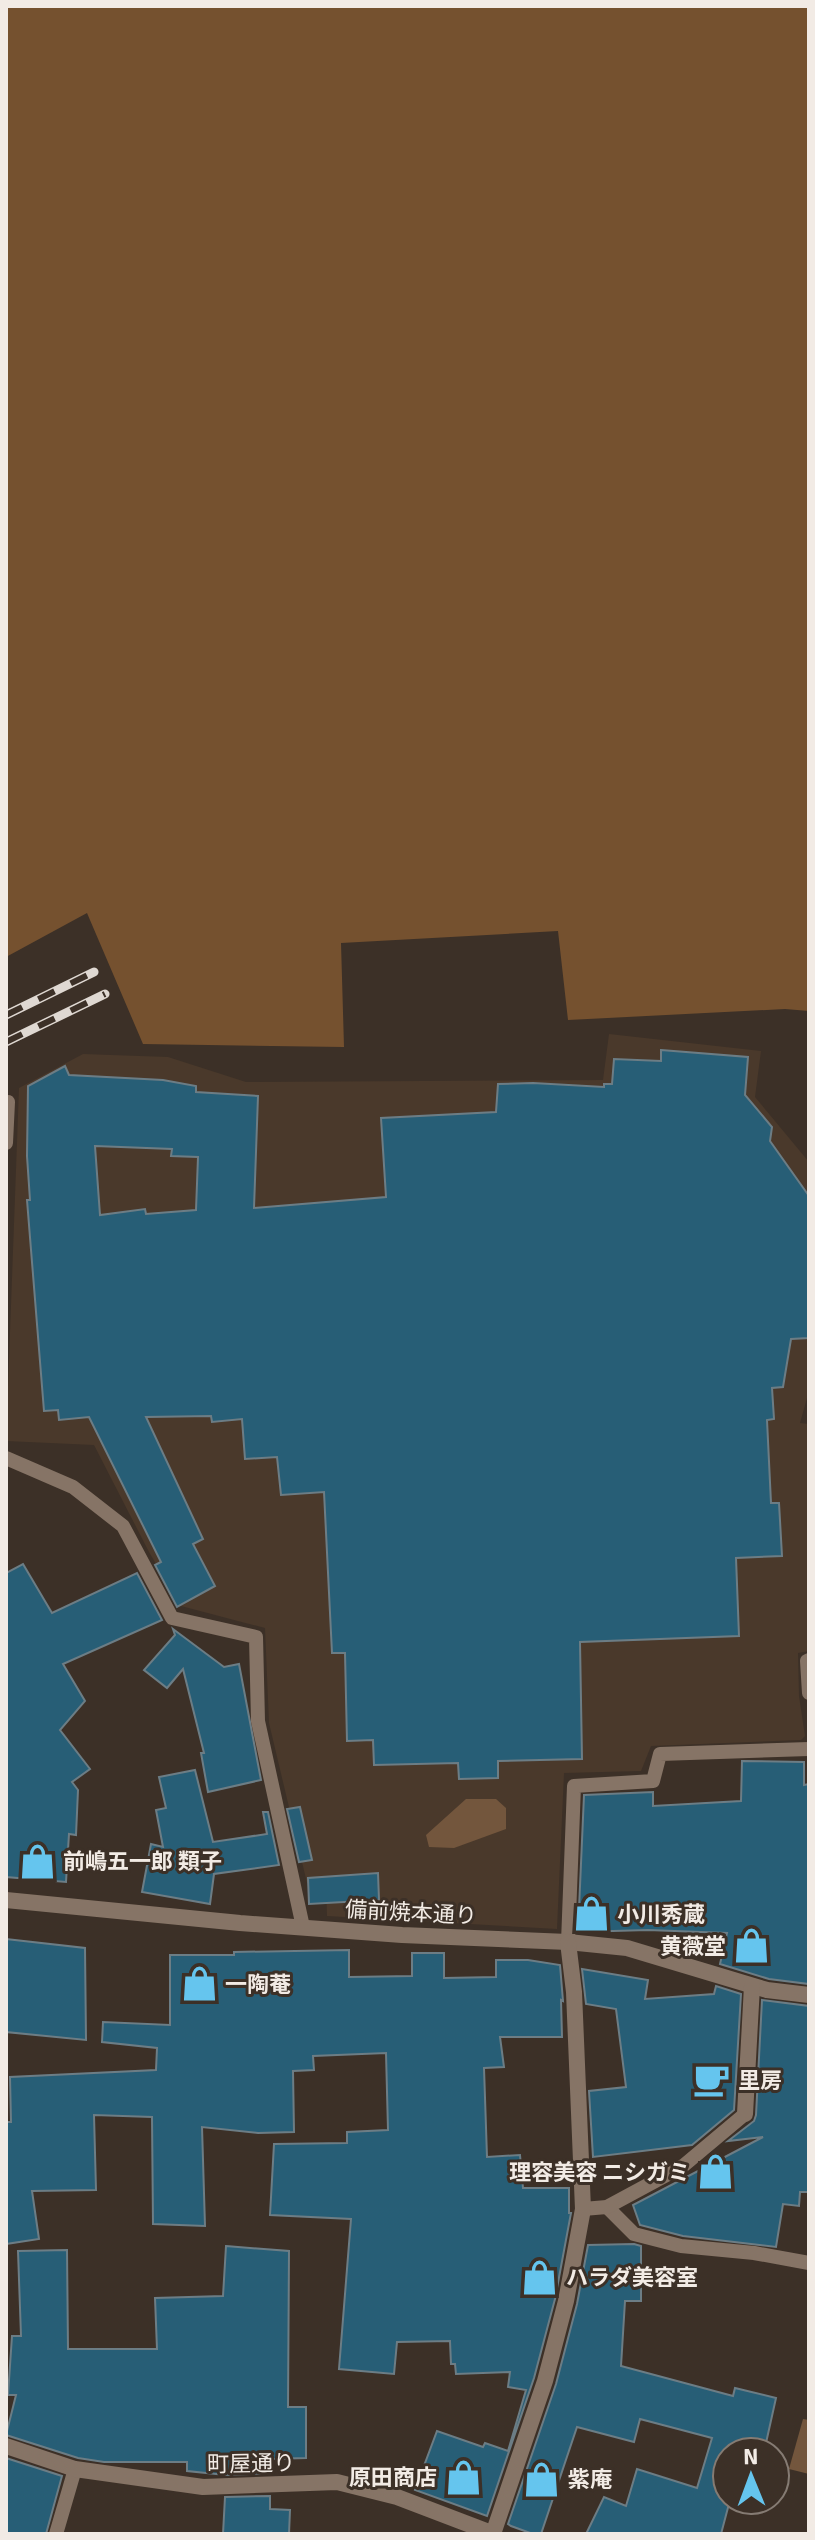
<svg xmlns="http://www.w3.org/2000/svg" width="815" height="2540" viewBox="0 0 815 2540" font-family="Signika,'Noto Sans JP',sans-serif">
  <rect width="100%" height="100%" fill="#3c3027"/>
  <polygon fill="#4a392b" points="609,1034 761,1051 755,1097 809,1162 809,1391 800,1423 809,1424 809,1651 798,1653 799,1696 805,1736 801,1740 651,1746 641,1771 564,1773 557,1929 327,1916 326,1883 307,1883 269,1723 265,1628 181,1606 149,1552 94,1445 6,1441 19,1088 83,1054 168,1057 246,1082 603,1080"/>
  <g fill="#73563d">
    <polygon points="466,1799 496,1799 506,1808 506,1829 454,1848 429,1847 426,1835"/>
    <polygon points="803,2419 809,2420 809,2474 789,2469"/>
  </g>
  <polygon fill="#75512f" points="6,6 809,6 809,1011 785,1009 568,1020 558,931 341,943 344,1047 143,1044 87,913 6,957"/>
  <g fill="#275e76" stroke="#6c7d85" stroke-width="2" fill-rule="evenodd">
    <path d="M 661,1050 L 748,1057 L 745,1095 L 772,1127 L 770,1141 L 809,1196 L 809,1338 L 791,1339 L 783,1387 L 772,1388 L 774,1419 L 767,1420 L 771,1503 L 779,1503 L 782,1556 L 736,1558 L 739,1636 L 580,1642 L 582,1759 L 498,1761 L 498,1778 L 459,1779 L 458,1763 L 374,1765 L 373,1740 L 347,1741 L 345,1653 L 332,1653 L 324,1492 L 281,1495 L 277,1457 L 245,1459 L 242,1419 L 212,1422 L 211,1416 L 146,1417 L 203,1539 L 193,1544 L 215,1586 L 177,1607 L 155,1565 L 161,1562 L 89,1417 L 59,1420 L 58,1410 L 44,1411 L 27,1200 L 30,1200 L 27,1156 L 28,1086 L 65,1066 L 69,1075 L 163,1080 L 196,1086 L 196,1092 L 258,1096 L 254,1208 L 386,1197 L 381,1118 L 496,1112 L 498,1084 L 533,1083 L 604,1087 L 604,1084 L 612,1084 L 614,1059 L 661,1061 ZM 95,1146 L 172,1149 L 171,1156 L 198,1157 L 196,1210 L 146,1214 L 145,1209 L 100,1215 Z"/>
    <polygon points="23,1564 52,1613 137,1573 162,1620 63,1664 85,1701 60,1730 90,1769 72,1782 78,1790 76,1835 69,1834 66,1882 6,1877 6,1573"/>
    <polygon points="173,1629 224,1667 239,1664 261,1780 208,1792 201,1753 204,1753 183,1669 167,1688 144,1670 175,1635"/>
    <polygon points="742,1761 804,1762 804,1785 809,1784 809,1984 769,1979 720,1964 727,1933 648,1930 578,1932 584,1795 653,1792 653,1806 741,1801"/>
    <polygon points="195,1770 213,1842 267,1834 263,1812 268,1812 279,1865 214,1874 210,1904 142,1892 151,1844 163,1847 156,1810 166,1808 159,1777"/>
    <polygon points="300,1807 312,1860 299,1862 287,1809"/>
    <polygon points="378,1873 379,1900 309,1904 308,1878"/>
    <polygon points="6,1939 85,1948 86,2040 6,2032"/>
    <polygon points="349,1950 349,1977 412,1976 412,1953 444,1953 444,1978 496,1977 496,1960 528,1960 560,1965 563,2001 561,2000 562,2037 500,2037 504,2067 484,2068 487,2157 520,2155 523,2188 569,2188 569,2213 571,2213 555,2299 534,2378 487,2516 415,2490 437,2431 483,2447 485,2443 508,2451 526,2390 508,2387 510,2372 456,2374 455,2364 451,2364 450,2341 397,2342 394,2374 339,2369 351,2219 270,2215 274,2144 347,2143 347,2132 388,2130 386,2053 313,2056 314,2070 293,2071 294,2132 258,2133 202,2127 205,2226 153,2224 152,2117 94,2115 96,2190 32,2191 39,2239 6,2244 6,2122 11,2122 10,2077 156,2070 157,2048 102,2042 103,2022 170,2025 170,1955 234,1955 234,1952"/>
    <polygon points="582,1969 648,1980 645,1999 714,1994 716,1986 741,1994 734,2110 692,2145 593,2157 589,2091 626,2087 616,2009 586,2004"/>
    <polygon points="762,2000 809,2006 809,2192 800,2192 799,2206 783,2204 776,2247 683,2236 640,2225 633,2205 763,2137 728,2141 754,2121 756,2115"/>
    <polygon points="634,2244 641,2246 641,2301 625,2301 621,2366 733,2396 735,2388 776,2398 764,2452 727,2452 727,2500 730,2500 721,2534 586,2534 604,2497 626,2506 637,2469 697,2488 712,2438 640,2419 634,2442 577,2427 541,2534 533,2534 511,2526 508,2524 556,2384 577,2304 588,2245"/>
    <polygon points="226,2246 289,2251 288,2407 306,2407 306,2458 271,2459 271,2473 226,2475 187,2471 187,2462 104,2462 78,2458 6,2435 16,2395 8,2395 12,2336 21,2336 18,2251 67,2250 68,2349 157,2349 155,2298 223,2296"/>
    <polygon points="6,2458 62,2476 46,2534 6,2534"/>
    <polygon points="270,2496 270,2509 290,2510 289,2534 223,2534 225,2497"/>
  </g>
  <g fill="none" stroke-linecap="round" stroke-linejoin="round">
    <g stroke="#867466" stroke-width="14">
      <polyline points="6,1103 8,1102 6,1143"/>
      <polyline points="6,1458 73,1487 123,1526 172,1618 256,1637 258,1721 303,1927"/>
      <polyline points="809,1660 807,1661 809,1693"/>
      <polyline points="568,1942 574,1786 653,1781 660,1754 809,1749"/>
      <polyline points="607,2207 634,2234 681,2246 754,2253 809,2263"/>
      <polyline points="583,2209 607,2207 683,2166 745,2114"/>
      <polyline points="56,2534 75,2469"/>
    </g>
    <g stroke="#867466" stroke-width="16">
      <polyline points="6,1900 240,1923 402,1935 568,1942 627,1948 767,1990 809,1995"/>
      <polyline points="745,2114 752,1986"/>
      <polyline points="6,2446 75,2469 203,2487 337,2482 397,2497 494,2534"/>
      <polyline points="493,2534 545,2381 566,2301 583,2209 574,1992 568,1942"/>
    </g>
    <defs>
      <g id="rail">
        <polyline points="6,1015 94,972"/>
        <polyline points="6,1042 105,994"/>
      </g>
    </defs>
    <use href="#rail" stroke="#dfd8d2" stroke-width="9"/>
    <use href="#rail" stroke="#3c3027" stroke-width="6" stroke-dasharray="18" stroke-linecap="butt"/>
  </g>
  <defs>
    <symbol id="shop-bare" viewBox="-9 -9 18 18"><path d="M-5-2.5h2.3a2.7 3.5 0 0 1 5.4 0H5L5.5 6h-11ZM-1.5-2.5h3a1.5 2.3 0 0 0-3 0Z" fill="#65c5ee" stroke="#3c3027" stroke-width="2.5" paint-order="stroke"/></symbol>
    <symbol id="cafe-bare" viewBox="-9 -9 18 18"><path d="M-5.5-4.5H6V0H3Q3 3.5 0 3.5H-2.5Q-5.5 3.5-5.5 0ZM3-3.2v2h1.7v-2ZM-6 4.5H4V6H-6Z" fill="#65c5ee" stroke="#3c3027" stroke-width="2.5" paint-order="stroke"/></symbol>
  </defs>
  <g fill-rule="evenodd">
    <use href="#shop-bare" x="12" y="1836" width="51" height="51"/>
    <use href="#shop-bare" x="566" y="1888" width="51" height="51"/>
    <use href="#shop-bare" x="726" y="1920" width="51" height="51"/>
    <use href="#shop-bare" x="174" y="1958" width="51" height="51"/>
    <use href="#cafe-bare" x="686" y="2054" width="51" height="51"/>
    <use href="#shop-bare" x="690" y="2146" width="51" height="51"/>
    <use href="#shop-bare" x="514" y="2252" width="51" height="51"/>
    <use href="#shop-bare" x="438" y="2452" width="51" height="51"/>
    <use href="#shop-bare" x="516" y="2454" width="51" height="51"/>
  </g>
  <g text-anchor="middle" stroke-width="6" stroke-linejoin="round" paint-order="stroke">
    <g font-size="22" font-weight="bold" fill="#f2ebe5" stroke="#3c3027" text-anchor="start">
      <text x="63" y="1869">前嶋五一郎 類子</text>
      <text x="617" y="1922">小川秀蔵</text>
      <text x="726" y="1954" text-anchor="end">黄薇堂</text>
      <text x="225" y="1992">一陶菴</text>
      <text x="738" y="2088">里房</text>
      <text x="690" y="2180" text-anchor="end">理容美容 ニシガミ</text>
      <text x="566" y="2285">ハラダ美容室</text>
      <text x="437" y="2485" text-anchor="end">原田商店</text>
      <text x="568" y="2487">紫庵</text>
    </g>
    <g font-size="22" fill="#f2ebe5" stroke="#3c3027">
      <text transform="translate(411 1912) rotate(3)" y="8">備前焼本通り</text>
      <text transform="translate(251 2463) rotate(-1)" y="8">町屋通り</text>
    </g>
  </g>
  <rect width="815" height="2540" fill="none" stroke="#f2ebe5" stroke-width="16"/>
  <g transform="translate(751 2476) rotate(359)"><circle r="38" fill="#3c3027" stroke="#857b73" stroke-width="2"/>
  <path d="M0-6L14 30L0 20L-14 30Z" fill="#65c5ee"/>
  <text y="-12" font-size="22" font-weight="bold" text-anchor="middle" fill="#f2ebe5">N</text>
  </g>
</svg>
